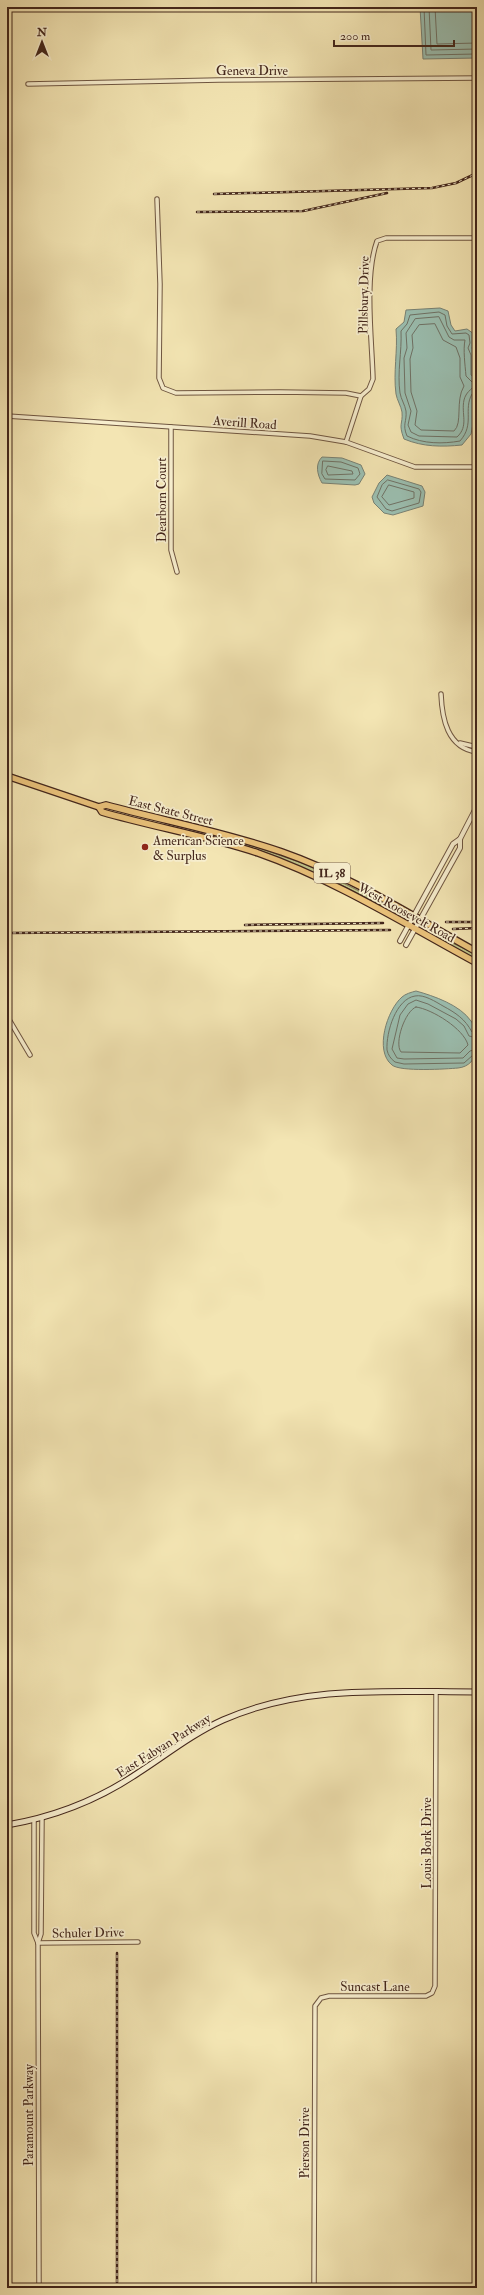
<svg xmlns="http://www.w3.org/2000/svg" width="484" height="2295" viewBox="0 0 484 2295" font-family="'IM FELL Double Pica',serif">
  <rect width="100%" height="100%" fill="#f3e5b3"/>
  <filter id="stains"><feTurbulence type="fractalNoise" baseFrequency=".005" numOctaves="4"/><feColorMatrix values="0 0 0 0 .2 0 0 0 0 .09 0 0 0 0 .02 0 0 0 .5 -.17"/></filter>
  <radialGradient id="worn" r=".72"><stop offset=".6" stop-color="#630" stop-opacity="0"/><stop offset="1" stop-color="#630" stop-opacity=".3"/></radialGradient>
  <g fill="#bec38a" stroke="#807452">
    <polygon points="235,840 305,864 393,908 392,911 326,877 234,843"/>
    <polygon points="438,936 477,955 477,960 437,938"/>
  </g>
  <g fill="#9bbfb1" stroke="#788275">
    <polygon points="420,7 477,7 477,58 423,59"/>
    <path d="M 440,308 L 448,311 L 451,325 L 455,331 L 467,329 L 474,334 L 474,344 L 472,348 L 475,353 L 476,394 L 473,402 L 474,419 L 471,434 L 462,445 C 442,447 423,447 404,439 C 398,423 403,425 402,412 C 401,406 397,400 396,394 C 393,372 398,351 396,329 L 404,322 L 406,310 Z"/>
    <path d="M 322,457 L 342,458 L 361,465 L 365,474 L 359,484 L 355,485 L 322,483 C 317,474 315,464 322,457 Z"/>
    <polygon points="387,475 422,486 425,492 423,506 393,515 384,513 374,503 372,497 379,483"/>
    <path d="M 416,991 C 434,996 460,1005 471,1021 C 483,1036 480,1066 458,1068 C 447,1069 400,1072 392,1065 C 374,1051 387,1010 402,997 C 405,994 412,992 416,991 Z"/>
  </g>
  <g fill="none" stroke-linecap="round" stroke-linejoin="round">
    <g stroke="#6f7266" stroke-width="1">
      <polyline points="424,7 426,55 477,54"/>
      <polyline points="429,7 431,50 477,49"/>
      <polyline points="435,7 437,44 477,43"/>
      <path d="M 439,317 L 449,337 L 454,340 L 465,340 C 463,350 465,364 466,376 L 475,385 C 471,390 466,392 464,400 C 461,414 469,426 457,437 L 419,436 L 411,432 L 408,425 L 411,411 L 405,393 L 404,358 L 407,348 L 406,333 L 415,319 Z"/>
      <path d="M 435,324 L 443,340 L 456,347 L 460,358 L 460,377 L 464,386 C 455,401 463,423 454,431 L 421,430 L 415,425 L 417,411 L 411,392 L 410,359 L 413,348 L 412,335 L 419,325 Z"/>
      <path d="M 477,379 L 471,375 L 471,355 L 468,348 L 470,343 L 469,335 L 466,333 L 452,334 L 447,326 L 445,315 L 439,312 L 410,315 L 407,324 L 401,331 C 402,352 397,372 400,393 C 401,399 405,405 406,411 C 407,422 402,424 407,436 C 423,444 443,444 460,441 C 475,424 463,410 472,394 L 477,392"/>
      <polygon points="323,461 341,462 358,468 360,474 355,480 325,479 322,474"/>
      <polygon points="328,466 352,471 353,474 328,475 326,470"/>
      <polygon points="388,480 419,489 421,492 419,503 392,511 386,509 377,497 382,485"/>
      <polygon points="389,485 414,492 414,498 389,505 382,497"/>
      <path d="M 416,1007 C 432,1009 464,1029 468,1045 L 460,1053 L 401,1052 C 394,1043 405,1011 416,1007 Z"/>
      <path d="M 477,1033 L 472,1032 C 465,1019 456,1013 443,1006 C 436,1002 424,994 415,996 C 396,999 386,1032 387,1050 C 388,1055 391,1059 395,1062 L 404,1064 L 464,1063 L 473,1055 L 477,1054"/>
      <polyline points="477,1038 469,1036 464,1026 456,1019 428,1004 416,1000 408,1004 400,1015 392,1049 397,1058 404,1059 463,1058 470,1051 477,1049"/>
    </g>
    <defs>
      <g id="minor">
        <polyline points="28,84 219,80 477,78"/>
        <polyline points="157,199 160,284 159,378 163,388 176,393 280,392 346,393 361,396"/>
        <polyline points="7,416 310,436 346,442 415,467 477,467"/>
        <polyline points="171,427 171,550 177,572"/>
        <path d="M 346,442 L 361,396 L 369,389 L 373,379 C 372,340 364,277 377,241 L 386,238 L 477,238"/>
        <path d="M 441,694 C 442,718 447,748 477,752"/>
        <polyline points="460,743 477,747"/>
        <polyline points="7,1016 30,1055"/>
        <polyline points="34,1820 34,1933 38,1943"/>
        <polyline points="38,1943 138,1942"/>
        <polyline points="39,2288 38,1943 41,1934 42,1818"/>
        <polyline points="314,2288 315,2006 321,1998 329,1996 426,1996 432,1993 435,1986 436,1692"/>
      </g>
      <g id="tertiary">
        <polyline points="400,941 453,844 460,839"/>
        <polyline points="406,945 460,848 460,839 477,806"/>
      </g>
      <path id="secondary" d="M 7,1825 C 54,1817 98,1800 138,1773 C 166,1755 192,1734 223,1720 C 304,1684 391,1692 477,1692"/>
      <g id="primary">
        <path d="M 7,776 L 99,807 L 106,805 C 165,821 225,832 282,852 C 351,876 414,917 477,952"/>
        <path d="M 99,807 L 102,812 C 154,827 207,836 258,853 C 335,880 405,924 477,963"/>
      </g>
    </defs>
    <use href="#minor" stroke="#6f5641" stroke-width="5.5"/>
    <use href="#tertiary" stroke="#6f5641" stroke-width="6"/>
    <use href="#secondary" stroke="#43261b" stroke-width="7"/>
    <use href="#primary" stroke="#43261b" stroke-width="8"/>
    <use href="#minor" stroke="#f7eece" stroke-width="3.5"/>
    <use href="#tertiary" stroke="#f7eece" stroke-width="4"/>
    <use href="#secondary" stroke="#f7eece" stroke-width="5"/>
    <use href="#primary" stroke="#eac27a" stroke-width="5.5"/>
    <defs>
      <g id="rail">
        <polyline points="214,194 432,188 456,183 477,173"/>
        <polyline points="197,212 303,211 387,193"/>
        <polyline points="446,922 477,922"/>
        <polyline points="245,925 383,923"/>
        <polyline points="453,929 477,928"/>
        <polyline points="7,933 390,930"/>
        <polyline points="117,2288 117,1953"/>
      </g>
    </defs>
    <use href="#rail" stroke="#43261b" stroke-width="2.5"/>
    <use href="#rail" stroke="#f7eece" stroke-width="1" stroke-dasharray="3" stroke-linecap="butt"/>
  </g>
  <circle fill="#8f2418" stroke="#f7eece" stroke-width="1.5" cx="145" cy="847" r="4"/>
  <g text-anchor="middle" stroke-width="3.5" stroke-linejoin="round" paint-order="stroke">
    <rect fill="#f7eece" stroke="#796251" stroke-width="1" x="314" y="863" width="36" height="20" rx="3"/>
    <g font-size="12" font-weight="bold" fill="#43261b">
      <text x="332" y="877">IL 38</text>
    </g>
    <g font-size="13" fill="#43261b" stroke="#f7eece">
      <text x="252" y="75">Geneva Drive</text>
      <text transform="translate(363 295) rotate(-89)" y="5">Pillsbury Drive</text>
      <text transform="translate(245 422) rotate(4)" y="5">Averill Road</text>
      <text transform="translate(161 500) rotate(-90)" y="5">Dearborn Court</text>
      <text transform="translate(171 810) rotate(14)" y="5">East State Street</text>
      <text transform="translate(407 912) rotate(29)" y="5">West Roosevelt Road</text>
      <text transform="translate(163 1745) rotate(-32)" y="5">East Fabyan Parkway</text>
      <text transform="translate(426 1843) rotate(-90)" y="5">Louis Bork Drive</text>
      <text transform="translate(88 1932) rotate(-1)" y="5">Schuler Drive</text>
      <text x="375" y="1991">Suncast Lane</text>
      <text transform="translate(28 2115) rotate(-90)" y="5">Paramount Parkway</text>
      <text transform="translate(304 2143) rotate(-90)" y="5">Pierson Drive</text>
    </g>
    <g font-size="13" fill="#43261b" stroke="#f7eece" text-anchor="start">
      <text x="153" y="845">American Science<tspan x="153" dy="15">&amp; Surplus</tspan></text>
    </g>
  </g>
  <rect width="484" height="2295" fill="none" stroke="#f3e5b3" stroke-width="24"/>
  <rect x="8" y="8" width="468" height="2279" fill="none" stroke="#43261b" stroke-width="2"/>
  <rect x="12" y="12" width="460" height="2271" fill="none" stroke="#43261b"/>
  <g transform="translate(42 42)" stroke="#f7eece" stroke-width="3" paint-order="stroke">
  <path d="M0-3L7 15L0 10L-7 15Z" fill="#43261b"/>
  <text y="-6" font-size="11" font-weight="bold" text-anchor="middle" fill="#43261b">N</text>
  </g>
  <path d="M334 40v6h120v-6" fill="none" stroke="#43261b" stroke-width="2"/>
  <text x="340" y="40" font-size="12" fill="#43261b" stroke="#f7eece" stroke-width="3" paint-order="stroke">200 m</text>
  <rect width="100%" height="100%" filter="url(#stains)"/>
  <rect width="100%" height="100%" fill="url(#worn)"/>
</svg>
